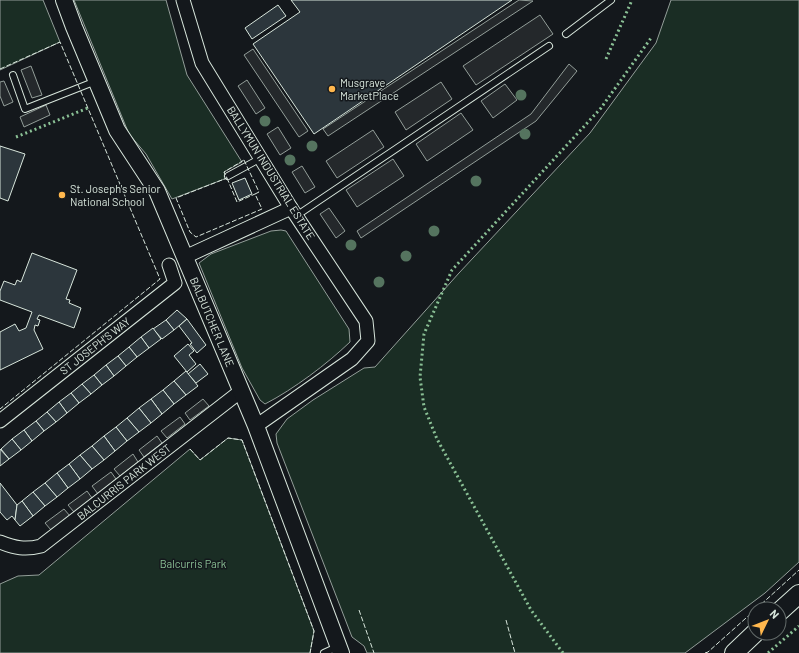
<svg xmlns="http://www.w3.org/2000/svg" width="799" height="653" viewBox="0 0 799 653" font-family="Barlow,sans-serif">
  <rect width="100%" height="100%" fill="#14181c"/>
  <g fill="#1a2d24" stroke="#939e99">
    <polygon points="0,0 43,0 60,42 0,70"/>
    <polygon points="74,0 166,0 187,75 242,162 224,172 227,178 172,199 146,154 129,134"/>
    <polygon points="671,0 799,0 799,562 765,593 685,653 367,653 364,646 352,637 277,443 276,434 287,419 313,400 364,368 375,367 459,273 590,133 656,43"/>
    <path d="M 281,230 L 286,231 L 349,329 L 350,342 C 327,364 294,389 265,404 L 260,400 L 242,368 L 199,263 L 211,254 L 271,231 Z"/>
    <polygon points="228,438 242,440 314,631 310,653 0,653 0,584 18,576 39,575 190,449 200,460"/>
  </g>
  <g fill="#24282b" stroke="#939e99">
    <polygon points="519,0 533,1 328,136 323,129"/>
    <polygon points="540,15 553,34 476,85 463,66"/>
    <polygon points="253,49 308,131 299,137 244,55"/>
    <polygon points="569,64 577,71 536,121 361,238 357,231 531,114"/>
    <polygon points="31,66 42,95 32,98 21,70"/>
    <polygon points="247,80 265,108 256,114 238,86"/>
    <polygon points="4,81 13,102 4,106 0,96 0,82"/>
    <polygon points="441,82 452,99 406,130 395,112"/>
    <polygon points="505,84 517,100 493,118 481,101"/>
    <polygon points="46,105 50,115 24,127 20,117"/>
    <polygon points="461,113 473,130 427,161 416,144"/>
    <polygon points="278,127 291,148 280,155 267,134"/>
    <polygon points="373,130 384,147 337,178 326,161"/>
    <polygon points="393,159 404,176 357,207 346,190"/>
    <polygon points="302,166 315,187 305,193 292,172"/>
    <polygon points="329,208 345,231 336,238 320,214"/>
    <polygon points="203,399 209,406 190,420 185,413"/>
    <polygon points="180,417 185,424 167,438 161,431"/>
    <polygon points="157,436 162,443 144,457 139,450"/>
    <polygon points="133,454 138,462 120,476 114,469"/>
    <polygon points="111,472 116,479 98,494 92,486"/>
    <polygon points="87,491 92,498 74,512 68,505"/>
    <polygon points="64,509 70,516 51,530 45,523"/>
  </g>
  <g fill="#2c363c" stroke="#d8e6dc">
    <polygon points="291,0 512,0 314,134 253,44 300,12"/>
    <polygon points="278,5 286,16 252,39 245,28"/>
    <polygon points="0,146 25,154 8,201 0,198"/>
    <polygon points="245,178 252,194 239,200 232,183"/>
    <polygon points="32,253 77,270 66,299 70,300 69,303 81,308 74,328 39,315 37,319 40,320 38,326 35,325 34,330 43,349 0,370 0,332 15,324 19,331 26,328 32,312 0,300 0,291 4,281 15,285 17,280 21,282"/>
    <polygon points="177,310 187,319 174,330 166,320"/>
    <polygon points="187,319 206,345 197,353 190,344 192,343 179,326"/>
    <polygon points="166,320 174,330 162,339 153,329"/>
    <polygon points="153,328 161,339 149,348 141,337"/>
    <polygon points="141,337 149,348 137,357 129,347"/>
    <polygon points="188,344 194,351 189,355 196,364 187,372 174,356"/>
    <polygon points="129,347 137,357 126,366 118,356"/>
    <polygon points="118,356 126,366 114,376 106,365"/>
    <polygon points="200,364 208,374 196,383 188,374"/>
    <polygon points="106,365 114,376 102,385 94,375"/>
    <polygon points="186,371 198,386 186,395 174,381"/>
    <polygon points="94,375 102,385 91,394 82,384"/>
    <polygon points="174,381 186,395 174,404 163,390"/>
    <polygon points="82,384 91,394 79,403 71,393"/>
    <polygon points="163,390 174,404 162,414 151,399"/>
    <polygon points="71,393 79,403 67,413 59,402"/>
    <polygon points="151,399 162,414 151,423 139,408"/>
    <polygon points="59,402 67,413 56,422 47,412"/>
    <polygon points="139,408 151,423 139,432 127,418"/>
    <polygon points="47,412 56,422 44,431 36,421"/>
    <polygon points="127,418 139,432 127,441 116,427"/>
    <polygon points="36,421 44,431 32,441 24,430"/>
    <polygon points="116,427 127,441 115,451 104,436"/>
    <polygon points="24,430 32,441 21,450 12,439"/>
    <polygon points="104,436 115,451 104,460 92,446"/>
    <polygon points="12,439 21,450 9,459 1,449"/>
    <polygon points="92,446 104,460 92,469 80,455"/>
    <polygon points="0,449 9,459 0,466"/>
    <polygon points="80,455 92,469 80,479 69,464"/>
    <polygon points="69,464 80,479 68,488 57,473"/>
    <polygon points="57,473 68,488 57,497 45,483"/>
    <polygon points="0,483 17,505 15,520 12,516 7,520 0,512"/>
    <polygon points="45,483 57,497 45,506 33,492"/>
    <polygon points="33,492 45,506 33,516 22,501"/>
    <polygon points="22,501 33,516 20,526 15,520 17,505"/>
  </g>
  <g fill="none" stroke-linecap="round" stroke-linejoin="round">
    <defs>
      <g id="service">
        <polyline points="566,34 611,0"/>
        <polyline points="13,75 25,109 96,81"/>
        <polyline points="228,176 261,158"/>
        <polyline points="296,216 549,46"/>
        <polyline points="324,653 337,647"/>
      </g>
      <g id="minor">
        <polyline points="183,0 202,63 291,208 366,321 368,341 352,359 256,426"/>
        <polyline points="185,257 291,208"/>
        <polyline points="0,421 175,283 169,265"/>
        <path d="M 0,542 C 15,548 25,550 41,546 L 241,391"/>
      </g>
      <polyline id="tertiary" points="64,0 74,27 117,130 157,191 256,426 341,653"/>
      <g id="secondary">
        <polyline points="779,612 799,594"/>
        <polyline points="734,653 755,633"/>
      </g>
    </defs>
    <use href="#service" stroke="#d8e6dc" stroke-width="8"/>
    <use href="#minor" stroke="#d8e6dc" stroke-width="15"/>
    <use href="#tertiary" stroke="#d8e6dc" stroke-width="18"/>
    <use href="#secondary" stroke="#d8e6dc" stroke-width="20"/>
    <use href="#service" stroke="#14181c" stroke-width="6"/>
    <use href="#minor" stroke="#14181c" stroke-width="13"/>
    <use href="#tertiary" stroke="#14181c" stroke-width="16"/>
    <use href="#secondary" stroke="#14181c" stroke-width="18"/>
    <g stroke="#8ac095" stroke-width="3" stroke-dasharray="2 3" stroke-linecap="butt">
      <polyline points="606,59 632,0"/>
      <polyline points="16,137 88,108"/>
      <polyline points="563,653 531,610 437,439 424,407 420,377 424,334 452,270 601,108 651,38"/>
      <polyline points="768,653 799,626"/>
    </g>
    <g stroke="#d8e6dc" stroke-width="1" stroke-dasharray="5 2" stroke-linecap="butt">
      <polyline points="0,69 60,42 160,279 0,409"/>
      <polygon points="244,160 259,192 255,194 262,209 196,237 190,232 176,198 227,178 224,172"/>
      <polyline points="227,178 237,202 255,194"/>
      <polyline points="190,449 200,460 228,438 242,440 314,631 310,653"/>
      <polyline points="756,609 799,570"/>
      <polyline points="359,610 374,653"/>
      <polyline points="506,620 515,653"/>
      <polyline points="705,653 708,652 755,610"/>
    </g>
  </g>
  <g fill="#55745f">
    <circle cx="521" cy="95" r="5.5"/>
    <circle cx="265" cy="121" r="5.5"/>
    <circle cx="525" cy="134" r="5.5"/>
    <circle cx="312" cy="146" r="5.5"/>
    <circle cx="290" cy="160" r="5.5"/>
    <circle cx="476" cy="181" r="5.5"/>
    <circle cx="434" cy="231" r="5.5"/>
    <circle cx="351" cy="245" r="5.5"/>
    <circle cx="406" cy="256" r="5.5"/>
    <circle cx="379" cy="282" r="5.5"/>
  </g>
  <g fill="#ffb74d" stroke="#14181c" stroke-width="1.5">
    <circle cx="332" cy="89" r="4"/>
    <circle cx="62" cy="195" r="4"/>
  </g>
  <g text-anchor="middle" stroke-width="3" stroke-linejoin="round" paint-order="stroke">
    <g font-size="11" fill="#d8e6dc" stroke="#14181c" text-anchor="start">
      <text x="340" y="87">Musgrave<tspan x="340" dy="13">MarketPlace</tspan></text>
      <text x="70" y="193">St. Joseph's Senior<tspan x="70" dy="13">National School</tspan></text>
    </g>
    <g font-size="11" fill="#d8e6dc" stroke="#14181c">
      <text transform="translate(271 173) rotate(58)" y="4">BALLYMUN INDUSTRIAL ESTATE</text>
      <text transform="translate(212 322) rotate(67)" y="4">BALBUTCHER LANE</text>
      <text transform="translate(95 346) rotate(-38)" y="4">ST JOSEPH'S WAY</text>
      <text transform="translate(124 482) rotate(-38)" y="4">BALCURRIS PARK WEST</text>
    </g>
    <g font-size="11" fill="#8ac095" stroke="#14181c">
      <text x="193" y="568">Balcurris Park</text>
    </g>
  </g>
  <g transform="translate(767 621) rotate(47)"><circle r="19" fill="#14181c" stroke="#626a69"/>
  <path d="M0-3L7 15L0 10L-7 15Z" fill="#ffb74d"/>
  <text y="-6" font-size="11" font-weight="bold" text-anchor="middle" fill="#d8e6dc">N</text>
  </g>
</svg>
